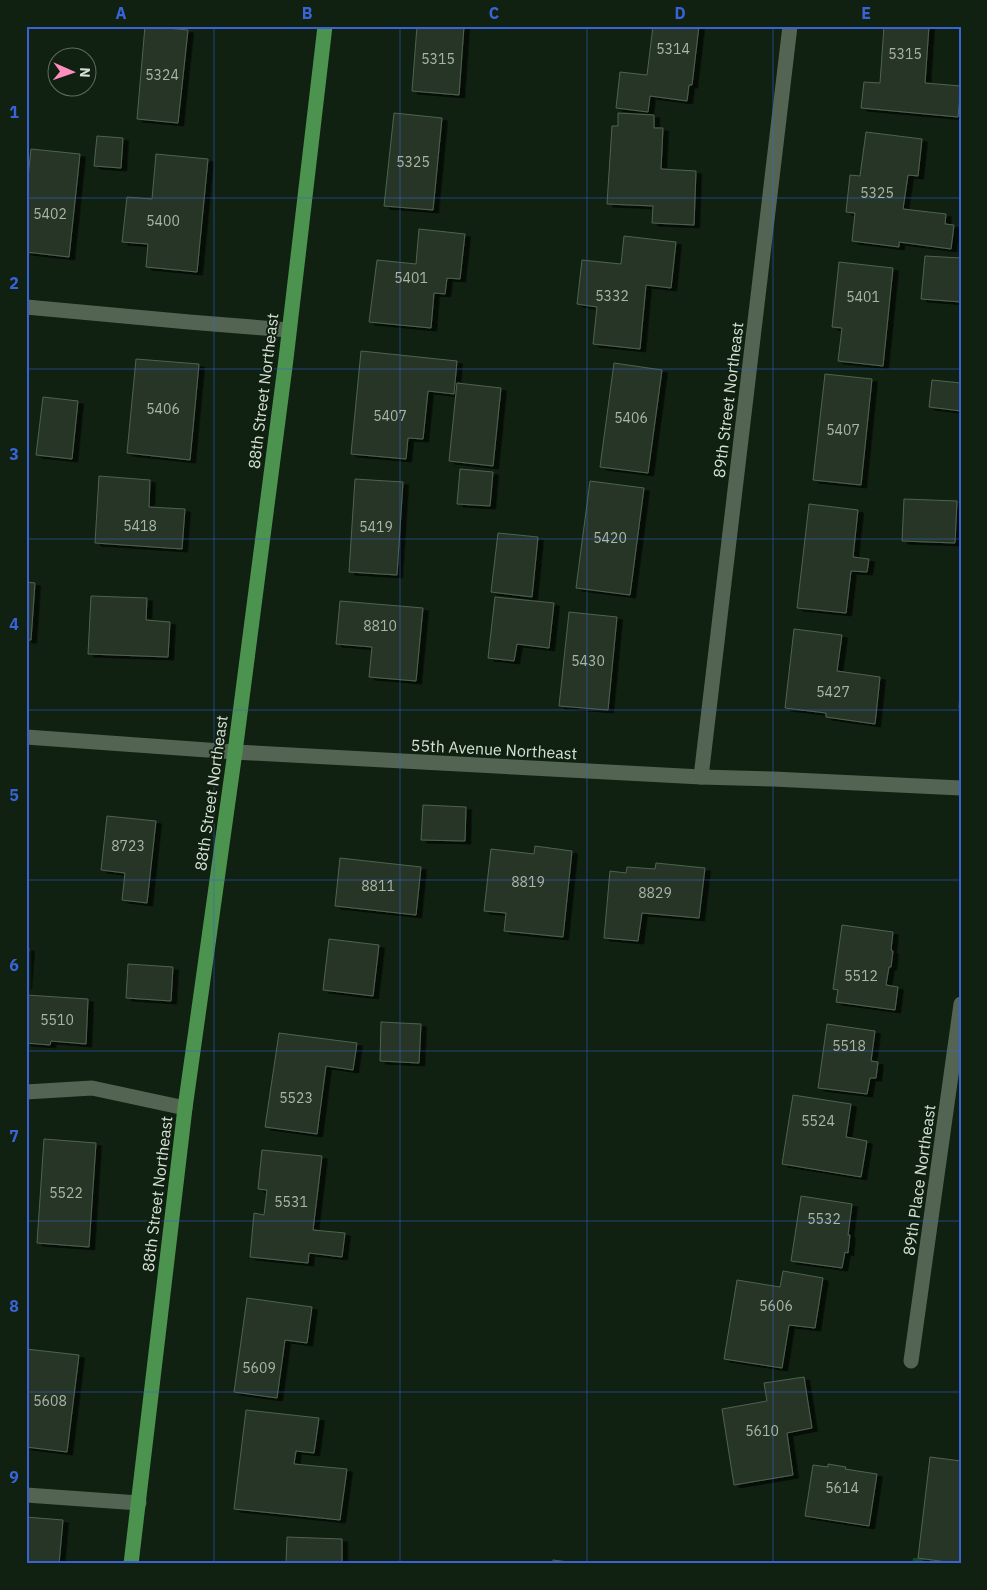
<svg xmlns="http://www.w3.org/2000/svg" width="987" height="1590" viewBox="0 0 987 1590" font-family="'IBM Plex Sans',sans-serif">
  <defs>
    <filter id="shadow"><feDropShadow dx="5.5" dy="3" stdDeviation="0" flood-color="#0009"/></filter>
  </defs>
  <rect width="100%" height="100%" fill="#102111"/>
  <polygon fill="#1d481f" points="913,1558 918,1558 952,1564 912,1564"/>
  <g fill="#253625" stroke="#4f624f" filter="url(#shadow)">
    <polygon points="145,26 188,30 178,123 137,119"/>
    <polygon points="417,26 464,26 459,95 412,91"/>
    <polygon points="653,26 699,26 692,85 689,85 687,101 650,96 648,112 616,108 620,72 647,75"/>
    <polygon points="884,26 929,26 925,83 961,86 958,117 861,108 864,82 880,83"/>
    <polygon points="394,113 442,118 433,210 384,206"/>
    <polygon points="618,113 654,115 654,128 663,128 661,169 696,171 694,225 652,223 653,206 607,204 612,126 618,126"/>
    <polygon points="866,132 922,139 918,176 908,175 903,209 946,214 945,224 954,225 951,249 899,242 899,247 852,241 855,213 846,212 850,175 860,176"/>
    <polygon points="97,136 123,138 121,168 94,166"/>
    <polygon points="31,149 80,154 69,257 26,252 26,176 28,177"/>
    <polygon points="156,154 208,159 197,272 146,267 148,244 122,242 127,197 152,199"/>
    <polygon points="419,229 465,234 460,279 447,278 445,294 434,293 431,328 369,322 377,260 416,264"/>
    <polygon points="624,236 676,242 671,288 646,285 640,349 593,344 597,307 577,304 582,260 621,264"/>
    <polygon points="925,256 961,258 961,302 921,299"/>
    <polygon points="839,262 893,268 883,366 838,361 842,328 832,327"/>
    <polygon points="361,351 457,361 454,394 428,391 423,439 408,438 406,459 351,454"/>
    <polygon points="136,359 199,364 190,460 127,453"/>
    <polygon points="614,363 662,370 648,473 600,467"/>
    <polygon points="825,374 872,379 861,485 813,480"/>
    <polygon points="932,380 961,383 961,411 929,407"/>
    <polygon points="457,383 501,388 493,466 449,461"/>
    <polygon points="43,397 78,401 72,459 36,455"/>
    <polygon points="460,469 493,472 490,506 457,504"/>
    <polygon points="99,476 150,480 149,507 185,509 182,549 95,543"/>
    <polygon points="355,479 403,482 397,575 349,572"/>
    <polygon points="590,481 644,488 630,595 576,588"/>
    <polygon points="904,499 957,501 955,543 902,541"/>
    <polygon points="809,504 858,510 853,557 869,559 867,572 851,571 846,613 797,608"/>
    <polygon points="498,533 538,537 532,597 491,592"/>
    <polygon points="26,582 35,583 31,640 26,640"/>
    <polygon points="91,596 147,598 146,620 170,622 168,657 88,654"/>
    <polygon points="495,597 554,603 549,648 517,644 514,661 488,658"/>
    <polygon points="340,601 423,608 416,681 369,677 372,647 336,644"/>
    <polygon points="569,612 617,617 608,710 559,706"/>
    <polygon points="794,629 842,635 837,671 880,677 875,724 826,717 826,713 785,708"/>
    <polygon points="961,678 961,708 959,708"/>
    <polygon points="423,805 466,807 465,841 421,840"/>
    <polygon points="107,816 156,821 147,903 122,900 125,873 101,870"/>
    <polygon points="535,846 572,851 563,937 504,931 506,913 484,911 491,849 534,854"/>
    <polygon points="340,858 421,867 416,915 335,906"/>
    <polygon points="656,863 705,868 699,918 642,913 638,941 604,938 610,871 626,873 627,867 655,869"/>
    <polygon points="842,925 893,932 891,950 893,951 891,967 889,967 886,985 898,987 895,1010 836,1002 838,990 833,989"/>
    <polygon points="329,939 379,945 373,996 323,990"/>
    <polygon points="26,948 29,948 26,986"/>
    <polygon points="128,964 173,967 171,1001 126,998"/>
    <polygon points="26,995 88,999 86,1044 51,1041 50,1045 26,1043"/>
    <polygon points="381,1022 421,1024 419,1063 380,1061"/>
    <polygon points="827,1024 875,1031 871,1061 878,1062 876,1078 870,1078 867,1094 818,1088"/>
    <polygon points="279,1033 357,1043 353,1070 326,1066 317,1134 265,1127"/>
    <polygon points="793,1095 851,1104 846,1137 867,1141 861,1177 782,1164"/>
    <polygon points="44,1139 96,1143 89,1247 37,1243"/>
    <polygon points="262,1150 322,1156 313,1230 345,1233 342,1257 309,1253 308,1263 250,1257 254,1213 264,1215 267,1190 258,1189"/>
    <polygon points="801,1196 852,1204 848,1235 850,1235 848,1253 845,1252 842,1268 791,1261"/>
    <polygon points="783,1271 823,1278 815,1328 789,1325 782,1368 724,1359 737,1280 780,1287"/>
    <polygon points="247,1298 312,1307 307,1343 285,1340 277,1398 234,1392"/>
    <polygon points="26,1349 79,1355 67,1452 26,1447"/>
    <polygon points="804,1377 812,1428 787,1433 793,1475 734,1485 722,1409 767,1401 764,1383"/>
    <polygon points="246,1410 319,1418 314,1453 296,1451 294,1464 347,1469 340,1520 234,1509"/>
    <polygon points="930,1457 961,1461 961,1564 918,1558"/>
    <polygon points="828,1464 846,1467 845,1469 877,1474 869,1526 805,1516 813,1465 828,1467"/>
    <polygon points="26,1517 63,1520 59,1564 26,1564"/>
    <polygon points="287,1537 342,1539 342,1564 286,1564"/>
    <polygon points="553,1560 584,1564 553,1564"/>
  </g>
  <g fill="none" stroke-linecap="round" stroke-linejoin="round">
    <g stroke="#536552" stroke-width="15">
      <polyline points="26,307 189,322 289,330"/>
      <polyline points="26,737 235,752 701,777 773,779 961,788"/>
      <polyline points="701,777 790,26"/>
      <polyline points="26,1092 92,1088 185,1108"/>
      <polyline points="911,1361 961,1004"/>
      <polyline points="26,1495 139,1503"/>
    </g>
    <polyline stroke="#4c9350" stroke-width="15" points="131,1564 185,1108 235,752 286,359 325,26"/>
  </g>
  <path fill="none" stroke="#3964d8" stroke-width="1" stroke-opacity="0.55" d="M 214,26 L 214,1564M 400,26 L 400,1564M 587,26 L 587,1564M 773,26 L 773,1564M 26,198 L 961,198M 26,369 L 961,369M 26,539 L 961,539M 26,710 L 961,710M 26,880 L 961,880M 26,1051 L 961,1051M 26,1221 L 961,1221M 26,1392 L 961,1392"/>
  <g text-anchor="middle" stroke-width="4" stroke-linejoin="round" paint-order="stroke">
    <g font-size="14" fill="#aab6a9">
      <text x="673" y="54">5314</text>
      <text x="905" y="59">5315</text>
      <text x="438" y="64">5315</text>
      <text x="162" y="80">5324</text>
      <text x="413" y="167">5325</text>
      <text x="877" y="198">5325</text>
      <text x="50" y="219">5402</text>
      <text x="163" y="226">5400</text>
      <text x="411" y="283">5401</text>
      <text x="612" y="301">5332</text>
      <text x="863" y="302">5401</text>
      <text x="163" y="414">5406</text>
      <text x="390" y="421">5407</text>
      <text x="631" y="423">5406</text>
      <text x="843" y="435">5407</text>
      <text x="140" y="531">5418</text>
      <text x="376" y="532">5419</text>
      <text x="610" y="543">5420</text>
      <text x="380" y="631">8810</text>
      <text x="588" y="666">5430</text>
      <text x="833" y="697">5427</text>
      <text x="128" y="851">8723</text>
      <text x="528" y="887">8819</text>
      <text x="378" y="891">8811</text>
      <text x="655" y="898">8829</text>
      <text x="861" y="981">5512</text>
      <text x="57" y="1025">5510</text>
      <text x="849" y="1051">5518</text>
      <text x="296" y="1103">5523</text>
      <text x="818" y="1126">5524</text>
      <text x="66" y="1198">5522</text>
      <text x="291" y="1207">5531</text>
      <text x="824" y="1224">5532</text>
      <text x="776" y="1311">5606</text>
      <text x="259" y="1373">5609</text>
      <text x="50" y="1406">5608</text>
      <text x="762" y="1436">5610</text>
      <text x="842" y="1493">5614</text>
    </g>
    <g font-size="16" fill="#d6e0d5" stroke="#102111">
      <text transform="translate(263 391) rotate(-83)" y="6">88th Street Northeast</text>
      <text transform="translate(728 400) rotate(-83)" y="6">89th Street Northeast</text>
      <text transform="translate(494 749) rotate(3)" y="6">55th Avenue Northeast</text>
      <text transform="translate(211 793) rotate(-82)" y="6">88th Street Northeast</text>
      <text transform="translate(919 1180) rotate(-82)" y="6">89th Place Northeast</text>
      <text transform="translate(157 1194) rotate(-83)" y="6">88th Street Northeast</text>
    </g>
  </g>
  <rect width="987" height="1590" fill="none" stroke="#102111" stroke-width="55"/>
  <g transform="translate(72 72) rotate(92)"><circle r="24" fill="#102111" stroke="#5f6d5f"/>
  <path d="M0-4L9 19L0 12L-9 19Z" fill="#fe8ebd"/>
  <text y="-8" font-size="14" font-weight="bold" text-anchor="middle" fill="#d6e0d5">N</text>
  </g>
  <rect x="28" y="28" width="932" height="1534" fill="none" stroke="#3964d8" stroke-width="2"/>
  <g font-size="16" text-anchor="middle" font-weight="bold" fill="#3964d8">
    <text x="121" y="19">A</text>
    <text x="307" y="19">B</text>
    <text x="494" y="19">C</text>
    <text x="680" y="19">D</text>
    <text x="866" y="19">E</text>
    <text x="14" y="118">1</text>
    <text x="14" y="289">2</text>
    <text x="14" y="460">3</text>
    <text x="14" y="630">4</text>
    <text x="14" y="801">5</text>
    <text x="14" y="971">6</text>
    <text x="14" y="1142">7</text>
    <text x="14" y="1312">8</text>
    <text x="14" y="1483">9</text>
  </g>
</svg>
